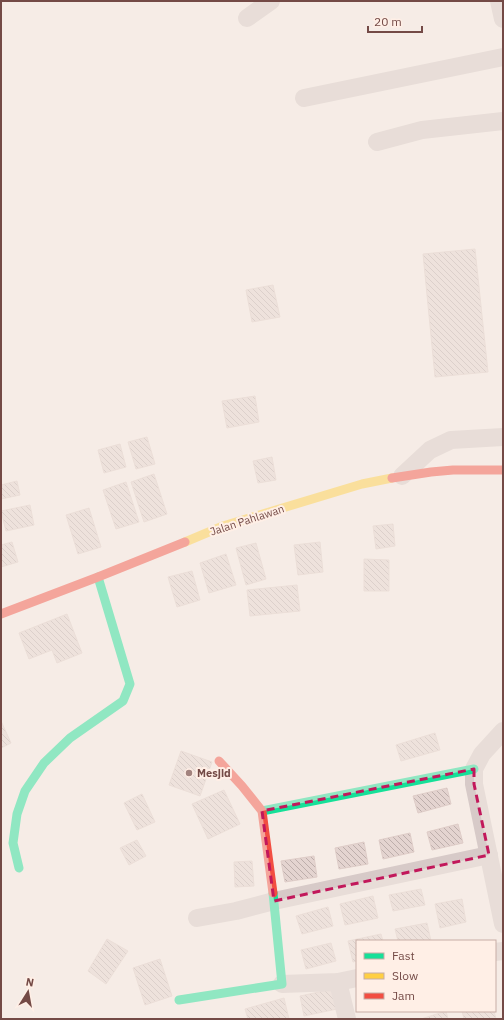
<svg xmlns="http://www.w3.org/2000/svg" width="504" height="1020" viewBox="0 0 504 1020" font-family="'IBM Plex Sans',sans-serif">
  <defs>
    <pattern id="building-back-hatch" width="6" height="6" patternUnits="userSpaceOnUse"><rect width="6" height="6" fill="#e4d4d0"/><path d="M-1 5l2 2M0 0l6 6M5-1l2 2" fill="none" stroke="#bdaeab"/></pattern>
  </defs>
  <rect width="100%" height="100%" fill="#f6ece6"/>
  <g fill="url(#building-back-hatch)" stroke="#dfcdc8">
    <polygon points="475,249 488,372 435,377 423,254"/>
    <polygon points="273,285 280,317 252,322 246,290"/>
    <polygon points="255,396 259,422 227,428 222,401"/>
    <polygon points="147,437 155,464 136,469 128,442"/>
    <polygon points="120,444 126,467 104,473 98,450"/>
    <polygon points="272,457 276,480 258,483 253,461"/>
    <polygon points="154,474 167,514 144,522 131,482"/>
    <polygon points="17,481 20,495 1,499 1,485"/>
    <polygon points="126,482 139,522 116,529 103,490"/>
    <polygon points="30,505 34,525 6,531 1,511"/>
    <polygon points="89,508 101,547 78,554 66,515"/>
    <polygon points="393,524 395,546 376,549 373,526"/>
    <polygon points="12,542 18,562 1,567 1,545"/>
    <polygon points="320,542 323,572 298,575 294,545"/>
    <polygon points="256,543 266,579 246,585 236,548"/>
    <polygon points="226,554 236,585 209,593 200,563"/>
    <polygon points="364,559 389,560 389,591 364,591"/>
    <polygon points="192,571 200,600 177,607 168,577"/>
    <polygon points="297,585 300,611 250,616 247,590"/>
    <polygon points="67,614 82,653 57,663 52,650 29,659 19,633"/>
    <polygon points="1,721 11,743 1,748"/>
    <polygon points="435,733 440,750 401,761 396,745"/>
    <polygon points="181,751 212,762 200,796 169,785"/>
    <polygon points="447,788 451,804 418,813 413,796"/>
    <polygon points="224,790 240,824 208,839 192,804"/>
    <polygon points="142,794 155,822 137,830 124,803"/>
    <polygon points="458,824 463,843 432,850 427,832"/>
    <polygon points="410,833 414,852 383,859 379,840"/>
    <polygon points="137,840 146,856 129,865 120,848"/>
    <polygon points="364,842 368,864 339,869 335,848"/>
    <polygon points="314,856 317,877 285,882 281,861"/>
    <polygon points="252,861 254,886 235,887 234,862"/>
    <polygon points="421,889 425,905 393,911 389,895"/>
    <polygon points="373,896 378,918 345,925 340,904"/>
    <polygon points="462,899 466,922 440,928 435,904"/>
    <polygon points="328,907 333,926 302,934 296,916"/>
    <polygon points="427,923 431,941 398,941 395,929"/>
    <polygon points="381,934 383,941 357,941 357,961 353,962 348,941"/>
    <polygon points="107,939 128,951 106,984 88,971"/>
    <polygon points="331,943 336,961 306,969 301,950"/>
    <polygon points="160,959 172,996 145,1005 133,968"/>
    <polygon points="333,989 337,1009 304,1016 300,996"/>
    <polygon points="284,998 289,1019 248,1019 245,1009"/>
    <polygon points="446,1011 448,1019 421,1019"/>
    <polygon points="462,1011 494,1011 496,1019 464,1019"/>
  </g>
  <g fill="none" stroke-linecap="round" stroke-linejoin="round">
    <g stroke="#d7cac8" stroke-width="18">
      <polyline points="499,1 503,19"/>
      <polyline points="247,18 271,1"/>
      <polyline points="304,98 503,57"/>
      <polyline points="377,142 422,130 503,121"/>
      <polyline points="402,476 430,450 451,440 503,437"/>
      <polyline points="503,731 482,754 474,769 474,784 503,924"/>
      <polyline points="197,918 236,911 274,901 489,855"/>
      <polyline points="495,952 503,951"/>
      <polyline points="338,982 347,1019"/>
      <polyline points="282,984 338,982 357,978"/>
    </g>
    <g stroke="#16e098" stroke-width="9">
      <polyline points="262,811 474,769"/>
      <polyline points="19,868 13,843 17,814 25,791 44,763 70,738 123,701 130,684 98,577"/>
      <polyline points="179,1000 282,984 273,893"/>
    </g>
    <polyline stroke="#ffcf43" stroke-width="9" points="185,542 223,526 362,484 392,478"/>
    <g stroke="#f24e42" stroke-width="9">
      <polyline points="392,478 431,472 453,470 503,470"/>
      <polyline points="1,614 98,577 185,542"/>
      <polyline points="219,761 242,786 262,811 273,893"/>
    </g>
  </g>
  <path d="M0 0H504V1020H0ZM 474,769 L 474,784 L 489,855 L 274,901 L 262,811 Z" fill="#f6ece6" fill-opacity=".55" fill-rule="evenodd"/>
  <path fill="none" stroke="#c2185b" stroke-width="3" stroke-dasharray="8 5" stroke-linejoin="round" d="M 474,769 L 474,784 L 489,855 L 274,901 L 262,811 Z"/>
  <circle fill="#a2837e" stroke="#ffefe6" stroke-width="1.5" cx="189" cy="773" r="4"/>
  <g text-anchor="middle" stroke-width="4" stroke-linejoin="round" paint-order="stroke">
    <g font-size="11" fill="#744a46" stroke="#ffefe6">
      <text transform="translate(247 520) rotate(-18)" y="4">Jalan Pahlawan</text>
    </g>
    <g font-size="11" font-weight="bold" fill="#744a46" stroke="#ffefe6" text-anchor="start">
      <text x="197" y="777">Mesjid</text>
    </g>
  </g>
  <rect width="504" height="1020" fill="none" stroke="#744a46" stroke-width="4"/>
  <rect x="356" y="940" width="140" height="72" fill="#ffefe6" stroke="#c7ada6"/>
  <rect x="364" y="953" width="20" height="6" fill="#16e098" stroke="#c7ada6"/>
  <text x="392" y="960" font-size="12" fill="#744a46">Fast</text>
  <rect x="364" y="973" width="20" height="6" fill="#ffcf43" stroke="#c7ada6"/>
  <text x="392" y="980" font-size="12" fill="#744a46">Slow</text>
  <rect x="364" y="993" width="20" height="6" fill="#f24e42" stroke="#c7ada6"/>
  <text x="392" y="1000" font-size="12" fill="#744a46">Jam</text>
  <g transform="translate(28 992) rotate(11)" stroke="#ffefe6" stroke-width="3" paint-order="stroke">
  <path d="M0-3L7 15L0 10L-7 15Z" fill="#744a46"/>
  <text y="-6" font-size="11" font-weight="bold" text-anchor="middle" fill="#744a46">N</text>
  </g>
  <path d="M368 26v6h54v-6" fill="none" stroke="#744a46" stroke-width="2"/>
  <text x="374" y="26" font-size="12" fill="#744a46" stroke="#ffefe6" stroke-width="3" paint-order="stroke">20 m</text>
</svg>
